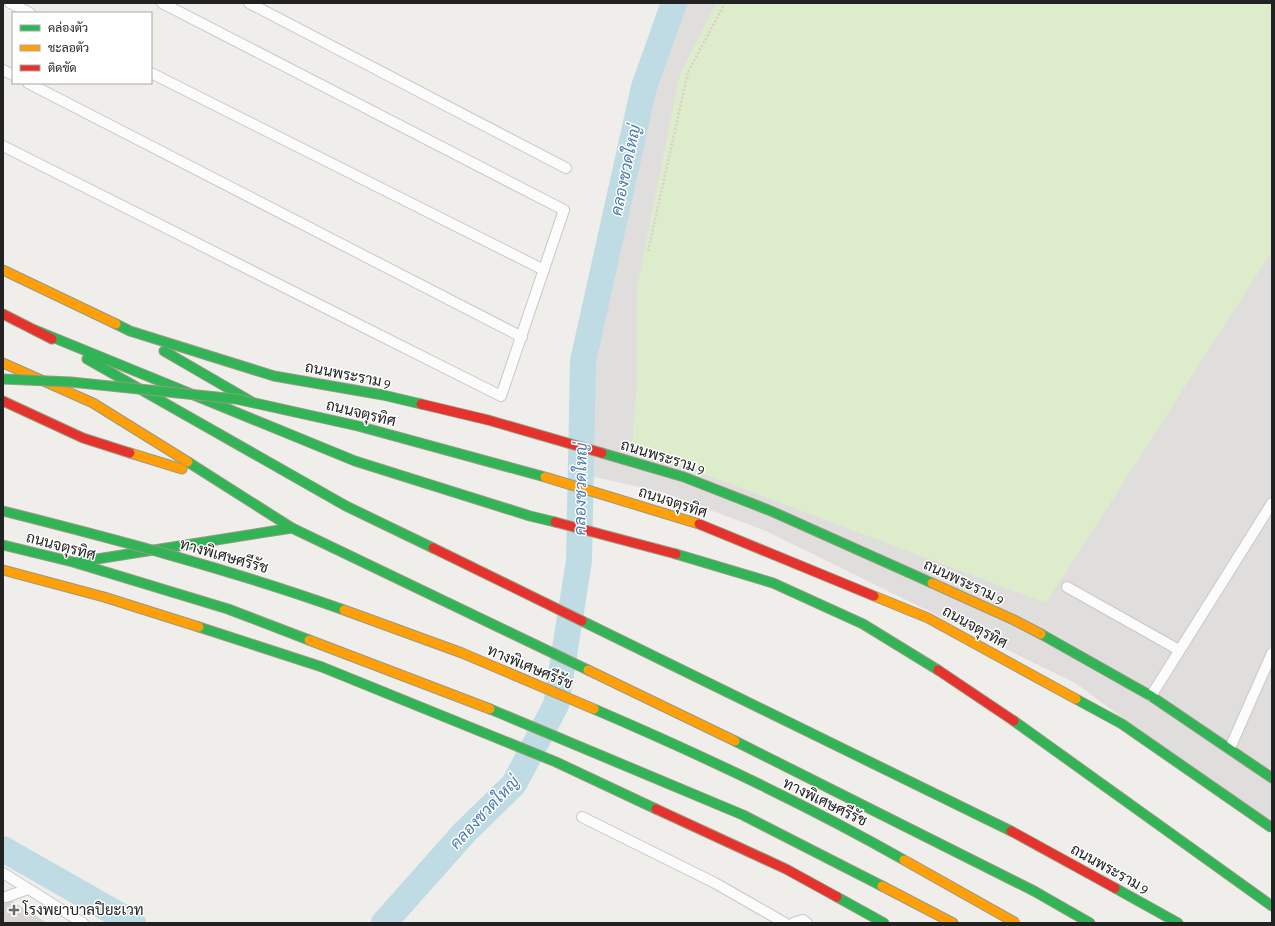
<svg xmlns="http://www.w3.org/2000/svg" width="1275" height="926" viewBox="0 0 1275 926" font-family="'Alegreya Sans',Sarabun,sans-serif">
  <rect width="100%" height="100%" fill="#f0eeeb"/>
  <polygon fill="#dfdedc" points="674,3 1272,3 1272,830 1077,684 766,531 662,492 581,474 583,361 644,87"/>
  <polygon fill="#ddeccb" points="716,3 1272,3 1272,251 1046,603 632,447 637,382 637,287 680,74"/>
  <g fill="none" stroke-linecap="round" stroke-linejoin="round">
    <g stroke="#bfdbe3" stroke-width="26">
      <polyline points="3,849 133,923"/>
      <polyline points="384,923 464,833 514,784 556,705 579,561 583,361 644,87 674,3"/>
    </g>
  </g>
  <polygon fill="#d7d4d2" stroke="#d3d0cc" points="3,896 46,923 3,923"/>
  <g fill="none" stroke-linecap="round" stroke-linejoin="round">
    <defs>
      <g id="lane">
        <polyline points="10,3 30,13"/>
        <polyline points="249,3 566,168"/>
        <polyline points="3,70 13,75"/>
        <polyline points="151,73 544,270"/>
        <polyline points="28,83 522,337"/>
        <polyline points="3,146 501,396 564,210 162,3"/>
        <polyline points="1067,587 1179,650"/>
        <polyline points="1151,696 1272,503"/>
        <polyline points="1230,748 1272,653"/>
        <polyline points="582,817 715,883 785,923"/>
        <polyline points="3,873 83,923"/>
        <polyline points="6,897 28,889"/>
        <polyline points="793,923 803,920 807,923"/>
      </g>
      <g id="fast">
        <polyline points="116,324 130,331 274,376 383,395 421,404"/>
        <polyline points="35,330 355,461 530,516 555,522"/>
        <polyline points="164,351 252,402"/>
        <polyline points="87,359 346,506 433,548"/>
        <polyline points="602,453 684,477 771,511 932,583"/>
        <polyline points="188,462 292,528 588,670"/>
        <polyline points="3,545 73,562 228,609 309,640"/>
        <polyline points="676,554 773,583 863,624 938,670"/>
        <polyline points="78,562 292,528"/>
        <polyline points="582,621 1011,831"/>
        <polyline points="199,627 322,667 556,762 656,809"/>
        <polyline points="1041,634 1151,696 1272,778"/>
        <polyline points="490,709 743,815 882,886"/>
        <polyline points="1014,721 1272,906"/>
        <polyline points="735,741 1034,891 1090,923"/>
        <polyline points="1115,888 1178,923"/>
        <polyline points="837,897 884,923"/>
      </g>
      <g id="slow">
        <polyline points="3,270 116,324"/>
        <polyline points="3,363 93,403 188,462"/>
        <polyline points="130,453 182,469"/>
        <polyline points="3,570 104,597 199,627"/>
        <polyline points="932,583 1014,620 1041,634"/>
        <polyline points="309,640 490,709"/>
        <polyline points="588,670 735,741"/>
        <polyline points="882,886 953,923"/>
      </g>
      <g id="jam">
        <polyline points="3,314 52,339"/>
        <polyline points="3,401 83,438 130,453"/>
        <polyline points="421,404 488,420 602,453"/>
        <polyline points="555,522 676,554"/>
        <polyline points="433,548 582,621"/>
        <polyline points="938,670 1014,721"/>
        <polyline points="656,809 786,869 837,897"/>
        <polyline points="1011,831 1115,888"/>
      </g>
    </defs>
    <use href="#lane" stroke="#c9c8c7" stroke-width="12"/>
    <use href="#fast" stroke="#999a82" stroke-width="11"/>
    <use href="#slow" stroke="#999a82" stroke-width="11"/>
    <use href="#jam" stroke="#999a82" stroke-width="11"/>
    <polyline stroke="#dccecd" stroke-width="2.5" stroke-dasharray="2 2" stroke-linecap="butt" points="648,251 688,72 725,3"/>
    <use href="#lane" stroke="#fdfcfc" stroke-width="10"/>
    <use href="#fast" stroke="#30b455" stroke-width="9"/>
    <use href="#slow" stroke="#ff9f0a" stroke-width="9"/>
    <use href="#jam" stroke="#e5322d" stroke-width="9"/>
    <defs>
      <g id="fast-bridge">
        <polyline points="3,379 71,382 236,399 358,426 545,477"/>
        <path d="M 3,511 C 118,540 232,570 344,610"/>
        <polyline points="1076,699 1122,724 1272,828"/>
        <path d="M 594,709 C 699,754 804,803 904,860"/>
      </g>
      <g id="slow-bridge">
        <polyline points="545,477 699,524"/>
        <polyline points="874,596 928,618 1076,699"/>
        <polyline points="344,610 462,653 594,709"/>
        <polyline points="904,860 1016,923"/>
      </g>
      <polyline id="jam-bridge" points="699,524 874,596"/>
    </defs>
    <use href="#fast-bridge" stroke="#999a82" stroke-width="11" stroke-linecap="butt"/>
    <use href="#slow-bridge" stroke="#999a82" stroke-width="11" stroke-linecap="butt"/>
    <use href="#jam-bridge" stroke="#999a82" stroke-width="11" stroke-linecap="butt"/>
    <use href="#fast-bridge" stroke="#30b455" stroke-width="9"/>
    <use href="#slow-bridge" stroke="#ff9f0a" stroke-width="9"/>
    <use href="#jam-bridge" stroke="#e5322d" stroke-width="9"/>
  </g>
  <path fill="#6a6968" stroke="#fff" stroke-width="1.5" d="M12 904h4v4h4v4h-4v4h-4v-4h-4v-4h4z"/>
  <g text-anchor="middle" stroke-width="3" stroke-linejoin="round" paint-order="stroke">
    <g font-size="15" fill="#222" stroke="#fff">
      <text transform="translate(348 375) rotate(11)" y="5">ถนนพระราม 9</text>
      <text transform="translate(361 413) rotate(14)" y="5">ถนนจตุรทิศ</text>
      <text transform="translate(663 457) rotate(17)" y="5">ถนนพระราม 9</text>
      <text transform="translate(673 502) rotate(18)" y="5">ถนนจตุรทิศ</text>
      <text transform="translate(61 546) rotate(15)" y="5">ถนนจตุรทิศ</text>
      <text transform="translate(224 556) rotate(16)" y="5">ทางพิเศษศรีรัช</text>
      <text transform="translate(964 582) rotate(25)" y="5">ถนนพระราม 9</text>
      <text transform="translate(975 627) rotate(29)" y="5">ถนนจตุรทิศ</text>
      <text transform="translate(530 667) rotate(23)" y="5">ทางพิเศษศรีรัช</text>
      <text transform="translate(825 802) rotate(26)" y="5">ทางพิเศษศรีรัช</text>
      <text transform="translate(1110 869) rotate(29)" y="5">ถนนพระราม 9</text>
    </g>
    <g font-size="15" fill="#222" stroke="#fff" text-anchor="start">
      <text x="23" y="915">โรงพยาบาลปิยะเวท</text>
    </g>
    <g font-size="16" font-style="italic" fill="#4a7aab" stroke="#fff">
      <text transform="translate(625 170) rotate(-78)" y="6">คลองชวดใหญ่</text>
      <text transform="translate(580 489) rotate(-89)" y="6">คลองชวดใหญ่</text>
      <text transform="translate(484 812) rotate(-47)" y="6">คลองชวดใหญ่</text>
    </g>
  </g>
  <rect width="1275" height="926" fill="none" stroke="#222222" stroke-width="8"/>
  <rect x="12" y="12" width="140" height="72" fill="#ffffff" stroke="#a7a7a7"/>
  <rect x="20" y="25" width="20" height="6" fill="#30b455" stroke="#a7a7a7"/>
  <text x="48" y="32" font-size="12" fill="#222222">คล่องตัว</text>
  <rect x="20" y="45" width="20" height="6" fill="#ff9f0a" stroke="#a7a7a7"/>
  <text x="48" y="52" font-size="12" fill="#222222">ชะลอตัว</text>
  <rect x="20" y="65" width="20" height="6" fill="#e5322d" stroke="#a7a7a7"/>
  <text x="48" y="72" font-size="12" fill="#222222">ติดขัด</text>
</svg>
